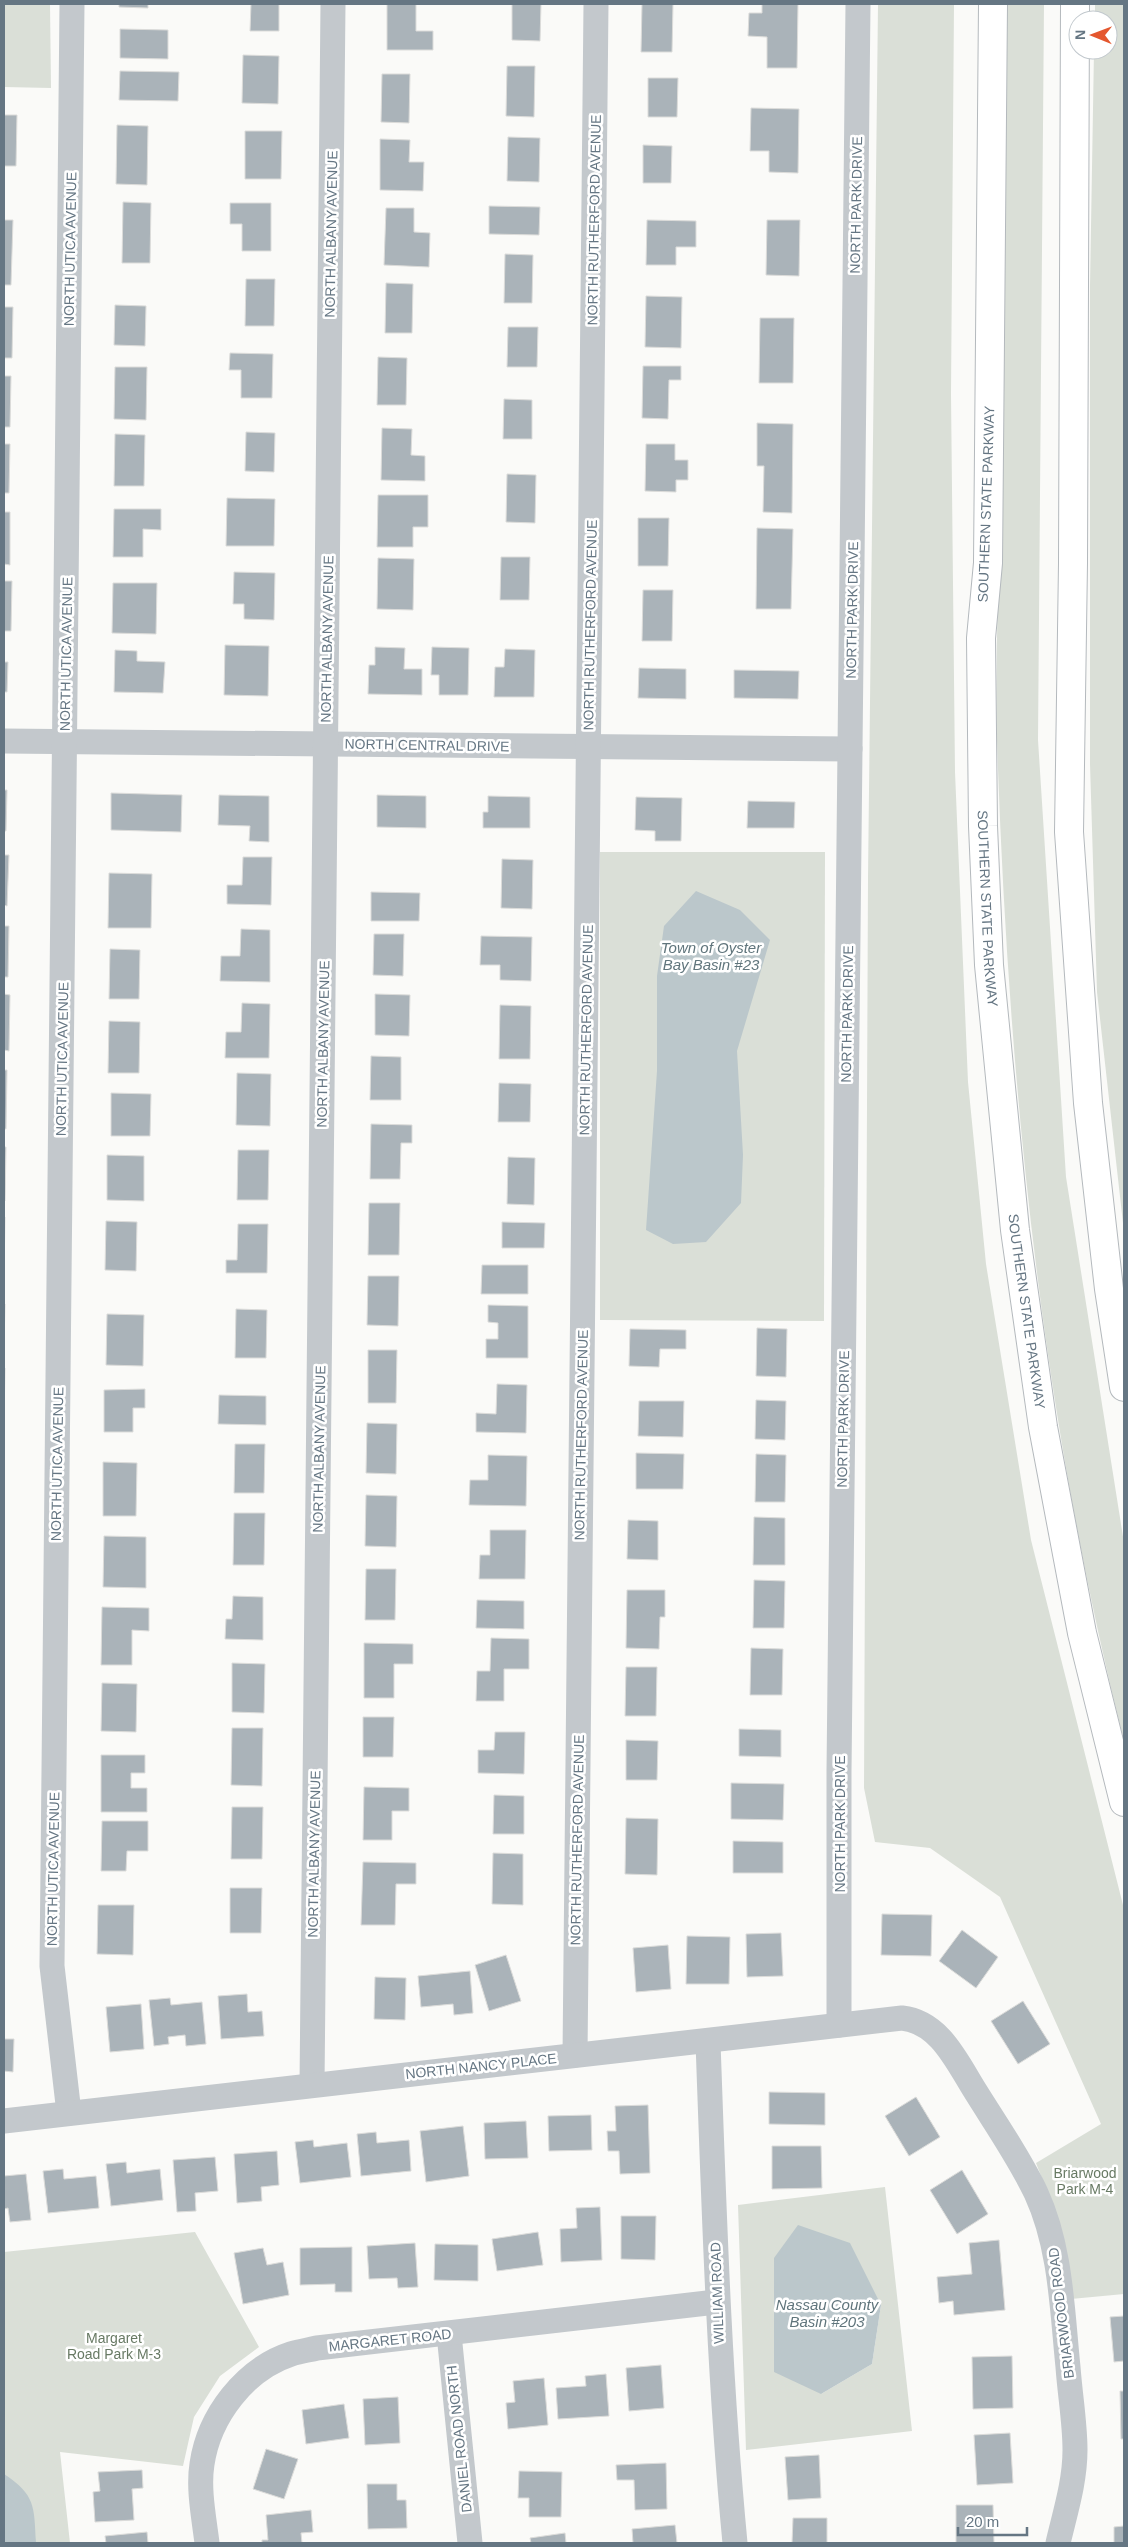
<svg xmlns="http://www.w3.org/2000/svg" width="1128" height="2547" viewBox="0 0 1128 2547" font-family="Arial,sans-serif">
  <rect width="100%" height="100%" fill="#fafaf8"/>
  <g fill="#dadfd7" fill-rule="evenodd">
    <polygon points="4,4 50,4 51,88 4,87"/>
    <polygon points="878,4 954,4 951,394 955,772 968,1082 986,1264 1031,1540 1124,1909 1124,2294 1071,2299 1052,2204 1036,2163 1101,2124 1000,1897 930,1848 875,1842 864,1788 868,878"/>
    <path d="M 1006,4 L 1044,4 L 1038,740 L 1066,1177 L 1124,1543 L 1124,1741 C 1041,1414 1008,1077 997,741 C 995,659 999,577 1000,495 C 1002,331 1004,168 1006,4 Z"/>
    <polygon points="1095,4 1124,4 1124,1232 1097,992 1090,764 1090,286 1094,50 1108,50 1108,20 1095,20"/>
    <polygon points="600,852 825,852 824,1321 600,1320"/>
    <path d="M 885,2187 L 912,2431 L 746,2450 L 738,2205 ZM 881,2305 L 872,2364 L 821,2394 Z"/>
    <polygon points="195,2232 259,2347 220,2376 194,2417 183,2466 60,2452 70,2543 4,2543 4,2252"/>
  </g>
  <g fill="#bbc7cb">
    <polygon points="696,891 740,910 770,940 737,1051 743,1155 741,1203 706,1242 673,1244 646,1230 657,1071 657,976 664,926"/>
    <polygon points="798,2225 850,2243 881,2305 872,2364 821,2394 774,2372 774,2258"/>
    <path d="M 4,2474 C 36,2495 34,2507 36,2543 L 4,2543 Z"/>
  </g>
  <g fill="#aab3b9" stroke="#dcdcda">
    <polygon points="119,4 148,4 148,8 119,7"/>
    <polygon points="251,4 279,4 279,31 250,31"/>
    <polygon points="387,4 416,4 416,31 433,31 433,50 387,50"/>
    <polygon points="512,4 541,4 540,41 512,40"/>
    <polygon points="642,4 673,4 672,52 641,52"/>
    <polygon points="762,4 798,4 797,68 767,68 767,37 748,36 749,13 762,13"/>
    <polygon points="120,29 168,30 168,59 120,58"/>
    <polygon points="243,55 279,56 278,104 242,103"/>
    <polygon points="507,66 535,66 534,117 506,116"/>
    <polygon points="120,71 179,72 178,101 119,100"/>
    <polygon points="382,74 410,74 409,123 381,122"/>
    <polygon points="648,78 678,78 677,117 648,117"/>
    <polygon points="751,108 799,109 798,173 769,172 769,151 750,151"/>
    <polygon points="4,115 17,115 16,166 4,166"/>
    <polygon points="117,125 148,126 147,185 116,184"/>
    <polygon points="245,131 282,131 281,179 245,179"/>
    <polygon points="508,137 540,138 539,182 507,181"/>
    <polygon points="380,139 410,140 409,162 424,162 423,191 380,190"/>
    <polygon points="643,145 672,146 671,183 643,183"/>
    <polygon points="123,202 151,203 150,263 122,263"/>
    <polygon points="230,203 271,203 271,251 242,251 242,224 230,224"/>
    <polygon points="489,206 540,207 539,235 489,234"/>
    <polygon points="386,208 414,208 414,232 430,233 429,267 384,265"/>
    <polygon points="4,220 13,220 11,285 4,285"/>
    <polygon points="647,220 696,221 696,247 676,247 676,265 646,265"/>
    <polygon points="767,220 800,220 799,276 766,275"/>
    <polygon points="505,254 533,255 532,303 504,303"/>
    <polygon points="246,279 275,279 274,326 245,326"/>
    <polygon points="386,283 413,284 412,333 385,333"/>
    <polygon points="646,296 682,297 681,348 645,347"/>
    <polygon points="115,305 146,306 145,346 114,345"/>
    <polygon points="4,307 13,307 12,358 4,358"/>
    <polygon points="760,318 794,318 793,383 759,383"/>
    <polygon points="508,327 538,327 537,367 507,367"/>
    <polygon points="230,353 273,354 272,398 241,398 241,370 229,370"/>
    <polygon points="378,357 407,358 406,405 377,405"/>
    <polygon points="643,366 681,366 681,380 669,380 668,419 642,418"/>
    <polygon points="115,367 147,367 146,420 114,419"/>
    <polygon points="4,376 11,376 10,427 4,427"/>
    <polygon points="504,399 532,400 532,439 503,439"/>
    <polygon points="757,423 793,424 792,513 763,512 764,466 757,466"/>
    <polygon points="382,428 412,429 411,455 425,456 425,481 381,480"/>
    <polygon points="246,432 275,433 274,472 245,471"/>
    <polygon points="115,434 145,435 144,486 114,486"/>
    <polygon points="4,444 10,444 9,493 4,493"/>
    <polygon points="646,444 675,444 675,460 688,460 688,480 676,480 676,492 645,491"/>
    <polygon points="507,474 536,475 535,523 506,522"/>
    <polygon points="378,495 428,495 428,527 413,527 413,547 377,547"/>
    <polygon points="227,498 275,499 274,546 226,546"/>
    <polygon points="114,509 161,509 161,530 143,529 143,557 113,557"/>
    <polygon points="4,512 10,512 10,565 4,564"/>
    <polygon points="638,518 669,518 668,566 638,566"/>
    <polygon points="757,528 793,529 791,609 756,609"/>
    <polygon points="501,557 530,557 529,600 500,600"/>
    <polygon points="378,558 414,559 413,610 377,609"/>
    <polygon points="234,572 275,573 274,620 244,619 244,604 233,604"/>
    <polygon points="4,581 12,581 11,631 4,631"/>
    <polygon points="113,583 157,583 156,634 112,633"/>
    <polygon points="643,590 673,590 672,641 642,641"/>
    <polygon points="225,645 269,646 268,696 224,695"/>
    <polygon points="375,647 405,648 404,669 422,669 422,695 368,694 369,665 375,665"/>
    <polygon points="432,647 469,648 468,695 439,695 439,675 431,675"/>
    <polygon points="505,649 535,650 534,697 494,697 495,667 504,667"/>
    <polygon points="115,650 137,651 137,661 165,662 163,693 114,692"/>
    <polygon points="4,662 8,662 7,692 4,692"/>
    <polygon points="639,668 686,669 686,699 638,698"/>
    <polygon points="734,670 799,671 798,699 734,698"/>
    <polygon points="4,790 7,790 6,831 4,831"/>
    <polygon points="111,793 182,795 181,832 111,830"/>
    <polygon points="219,795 269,796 269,842 249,841 250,826 218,825"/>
    <polygon points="377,795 426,796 426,828 377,827"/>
    <polygon points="488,796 530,797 530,828 483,828 483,812 488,812"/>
    <polygon points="636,797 682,798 681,841 655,841 655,831 635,830"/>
    <polygon points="748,801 795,802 794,828 747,828"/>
    <polygon points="4,855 9,855 7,906 4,905"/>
    <polygon points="243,857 272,857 271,905 227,904 227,885 242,885"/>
    <polygon points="502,859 533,860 532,909 501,908"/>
    <polygon points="109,873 152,874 151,928 108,928"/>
    <polygon points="371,892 420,893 419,921 371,921"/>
    <polygon points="4,926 9,926 8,977 4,977"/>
    <polygon points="241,929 270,930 270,982 220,981 221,956 240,956"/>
    <polygon points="374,934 404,934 403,976 373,975"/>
    <polygon points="481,936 532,937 531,981 500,980 500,965 480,965"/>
    <polygon points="110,949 140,950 139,999 109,999"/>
    <polygon points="4,994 10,995 9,1051 4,1050"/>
    <polygon points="375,994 410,995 409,1036 375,1035"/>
    <polygon points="242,1003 270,1004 269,1058 225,1058 226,1032 241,1032"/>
    <polygon points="500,1005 531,1006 530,1059 499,1059"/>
    <polygon points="109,1021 140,1022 139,1073 108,1073"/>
    <polygon points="371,1056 401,1057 401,1100 370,1100"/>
    <polygon points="4,1070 7,1070 6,1129 4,1129"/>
    <polygon points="237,1073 271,1074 270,1126 236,1125"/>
    <polygon points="499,1083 531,1084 530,1122 498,1122"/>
    <polygon points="111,1093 151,1094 150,1136 111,1136"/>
    <polygon points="371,1124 412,1125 412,1143 401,1143 400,1179 370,1179"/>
    <polygon points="4,1147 6,1147 5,1201 4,1201"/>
    <polygon points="238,1150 269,1150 268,1200 237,1200"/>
    <polygon points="107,1155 144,1156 144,1201 107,1200"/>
    <polygon points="508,1157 535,1158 534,1205 507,1204"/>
    <polygon points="369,1203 400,1203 399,1255 368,1255"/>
    <polygon points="4,1217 5,1217 4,1273"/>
    <polygon points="106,1221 137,1222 136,1271 105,1270"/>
    <polygon points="502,1222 545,1223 544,1248 502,1248"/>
    <polygon points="238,1224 268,1224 267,1273 226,1273 226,1260 237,1260"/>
    <polygon points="482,1265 528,1265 528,1294 481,1294"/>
    <polygon points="368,1276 399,1276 398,1326 367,1325"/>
    <polygon points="4,1304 5,1304 4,1343"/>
    <polygon points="488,1305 528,1306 528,1358 486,1358 486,1339 498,1339 498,1323 488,1322"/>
    <polygon points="236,1309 267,1310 266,1358 235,1358"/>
    <polygon points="107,1314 144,1315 143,1366 106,1365"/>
    <polygon points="757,1328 787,1329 786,1377 756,1376"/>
    <polygon points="630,1329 686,1330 686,1349 660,1349 659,1367 629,1366"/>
    <polygon points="368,1350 397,1350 396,1403 368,1403"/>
    <polygon points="4,1368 5,1368 4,1416"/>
    <polygon points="497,1384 527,1385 526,1433 476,1432 476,1413 496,1414"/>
    <polygon points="145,1389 145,1408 133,1408 133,1432 104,1432 104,1390"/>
    <polygon points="219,1395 266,1396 266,1425 218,1424"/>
    <polygon points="756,1400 786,1401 785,1440 755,1439"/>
    <polygon points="639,1401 684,1401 683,1437 638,1436"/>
    <polygon points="367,1423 397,1424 396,1474 366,1473"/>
    <polygon points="235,1444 265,1444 264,1493 234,1493"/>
    <polygon points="636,1453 684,1454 683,1489 636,1489"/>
    <polygon points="756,1454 786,1455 785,1502 755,1502"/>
    <polygon points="488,1455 527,1456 526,1506 469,1505 470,1480 488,1480"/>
    <polygon points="103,1462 137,1463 136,1516 103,1516"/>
    <polygon points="366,1495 397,1496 396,1547 365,1546"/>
    <polygon points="234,1513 265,1513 264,1565 233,1565"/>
    <polygon points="754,1517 785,1518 785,1565 753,1565"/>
    <polygon points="628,1520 658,1521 658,1560 627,1559"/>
    <polygon points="490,1530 526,1530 525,1579 479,1579 480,1555 490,1555"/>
    <polygon points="104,1536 146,1537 146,1588 103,1587"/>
    <polygon points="366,1569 396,1569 395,1620 365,1620"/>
    <polygon points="754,1580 785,1581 784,1628 753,1628"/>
    <polygon points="627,1590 665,1590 665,1617 660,1617 659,1649 626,1648"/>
    <polygon points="233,1596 263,1597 263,1640 225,1639 226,1619 232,1619"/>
    <polygon points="477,1600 524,1601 524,1629 476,1628"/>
    <polygon points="102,1607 149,1608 149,1631 132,1630 132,1665 101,1665"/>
    <polygon points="491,1638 529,1639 529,1669 504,1669 504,1701 476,1701 477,1671 490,1671"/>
    <polygon points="364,1643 413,1644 413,1664 394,1664 394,1698 364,1698"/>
    <polygon points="751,1648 783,1649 782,1695 750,1695"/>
    <polygon points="232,1663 265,1664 264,1713 232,1712"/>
    <polygon points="626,1667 657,1667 656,1716 625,1716"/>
    <polygon points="102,1683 137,1684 136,1732 101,1731"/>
    <polygon points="363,1717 394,1717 393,1757 363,1757"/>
    <polygon points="232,1728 263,1728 262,1786 231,1785"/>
    <polygon points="739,1729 781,1730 781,1757 739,1756"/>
    <polygon points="495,1732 525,1732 524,1774 478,1773 478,1750 494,1750"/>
    <polygon points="626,1740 658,1741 657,1780 626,1780"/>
    <polygon points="101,1755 145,1755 145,1773 131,1773 131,1788 147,1788 147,1812 101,1812"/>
    <polygon points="731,1783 784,1784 783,1820 731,1819"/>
    <polygon points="364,1787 409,1788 409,1811 392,1811 392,1840 363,1840"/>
    <polygon points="494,1795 524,1796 524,1834 493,1834"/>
    <polygon points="232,1807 263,1807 262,1859 231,1859"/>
    <polygon points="626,1818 658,1819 657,1875 625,1874"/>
    <polygon points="102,1821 148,1821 148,1851 127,1851 126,1871 101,1871"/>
    <polygon points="733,1841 783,1842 783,1873 733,1873"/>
    <polygon points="493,1853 523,1854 523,1905 492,1904"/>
    <polygon points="363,1862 416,1863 416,1884 396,1884 395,1925 361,1925"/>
    <polygon points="230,1888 262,1888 261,1933 230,1933"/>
    <polygon points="98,1905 134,1905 133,1955 97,1954"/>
    <polygon points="882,1914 932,1915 931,1956 881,1955"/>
    <polygon points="962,1930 998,1957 976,1988 939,1961"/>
    <polygon points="781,1933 783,1976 747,1977 746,1934"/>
    <polygon points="687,1936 730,1937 729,1984 686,1984"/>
    <polygon points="668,1945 671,1989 636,1992 633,1948"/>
    <polygon points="506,1955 521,2001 489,2011 475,1965"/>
    <polygon points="470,1971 473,2013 454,2015 453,2004 421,2007 418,1976"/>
    <polygon points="375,1977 406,1978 405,2020 374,2019"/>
    <polygon points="247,1994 248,2012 262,2011 264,2036 221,2039 218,1996"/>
    <polygon points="170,1998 171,2005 202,2002 206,2044 186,2046 185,2035 168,2037 169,2044 154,2046 149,2000"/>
    <polygon points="1023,2001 1050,2044 1018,2064 991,2021"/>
    <polygon points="141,2004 144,2049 110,2052 106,2007"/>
    <polygon points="4,2039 14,2039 13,2072 4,2071"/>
    <polygon points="769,2092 825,2093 825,2125 769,2124"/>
    <polygon points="916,2097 940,2137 909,2156 885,2116"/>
    <polygon points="648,2105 650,2173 620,2174 619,2151 608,2151 607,2131 616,2131 615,2106"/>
    <polygon points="591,2115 592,2150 549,2151 548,2116"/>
    <polygon points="526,2121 528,2158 485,2159 484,2123"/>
    <polygon points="463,2126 469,2176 426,2182 420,2131"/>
    <polygon points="376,2132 377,2143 409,2140 411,2171 361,2176 357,2134"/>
    <polygon points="313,2140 314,2147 347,2143 351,2177 300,2183 295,2142"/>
    <polygon points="772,2146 821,2146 822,2188 772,2189"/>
    <polygon points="277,2151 279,2185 261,2187 262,2201 237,2203 234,2154"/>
    <polygon points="215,2157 218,2191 195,2193 196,2211 177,2212 173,2160"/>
    <polygon points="126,2162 127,2173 160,2169 163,2200 111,2206 106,2164"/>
    <polygon points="63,2169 64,2179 96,2176 99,2208 48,2213 43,2171"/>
    <polygon points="962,2170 988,2214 957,2234 930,2190"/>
    <polygon points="26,2174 31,2220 10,2222 8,2208 4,2209 4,2176"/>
    <polygon points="600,2207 602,2260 561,2262 560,2229 577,2228 576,2208"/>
    <polygon points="621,2216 656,2216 655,2260 621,2259"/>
    <polygon points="538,2232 543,2265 497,2271 492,2239"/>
    <polygon points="999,2240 1005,2310 954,2315 953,2301 939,2303 937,2277 972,2274 969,2243"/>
    <polygon points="415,2243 418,2287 398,2288 397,2278 369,2279 367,2246"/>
    <polygon points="435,2244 478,2245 478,2281 434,2280"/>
    <polygon points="352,2247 352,2292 335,2292 335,2284 300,2285 300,2248"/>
    <polygon points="263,2248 267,2265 283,2262 289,2295 243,2304 234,2253"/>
    <polygon points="1124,2316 1124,2361 1114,2362 1110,2317"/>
    <polygon points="1012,2356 1013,2408 973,2409 972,2357"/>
    <polygon points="661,2365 664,2408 629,2411 626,2368"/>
    <polygon points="606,2374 609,2416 558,2419 556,2388 586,2386 585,2376"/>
    <polygon points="544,2378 548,2425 508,2429 506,2403 515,2402 513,2381"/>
    <polygon points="1120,2391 1124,2391 1124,2439 1121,2439"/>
    <polygon points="398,2397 400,2443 365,2445 363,2399"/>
    <polygon points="344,2404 349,2438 306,2444 302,2410"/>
    <polygon points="1010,2433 1013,2483 977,2485 974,2435"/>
    <polygon points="266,2449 298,2459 284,2499 253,2489"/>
    <polygon points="819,2455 821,2498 788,2500 785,2457"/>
    <polygon points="666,2463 667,2509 635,2510 634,2480 617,2480 616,2465"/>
    <polygon points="142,2470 143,2488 132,2489 134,2520 95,2522 93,2492 100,2491 98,2472"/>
    <polygon points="519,2471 562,2472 561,2517 529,2517 529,2498 518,2498"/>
    <polygon points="367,2484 397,2484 397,2500 406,2500 407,2528 368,2529"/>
    <polygon points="956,2505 993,2505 994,2543 956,2543"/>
    <polygon points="311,2510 313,2532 301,2533 302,2543 262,2543 262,2540 268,2540 266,2515"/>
    <polygon points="793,2518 827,2518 827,2543 792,2543"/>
    <polygon points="675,2525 677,2543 633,2543 632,2529"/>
    <polygon points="1124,2526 1124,2543 1114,2543 1114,2527"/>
    <polygon points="147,2532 148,2543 106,2543 105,2536"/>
    <polygon points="565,2533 566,2543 531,2543 530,2538"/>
  </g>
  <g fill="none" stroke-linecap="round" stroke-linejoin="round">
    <defs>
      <g id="highway">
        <path id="s1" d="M 993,4 L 988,563 L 981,638 L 983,826 L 989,965 L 1015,1230 L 1043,1427 L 1082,1633 L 1124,1802"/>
        <polyline points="1075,4 1073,563 1069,832 1088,1103 1109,1289 1124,1387"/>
      </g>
    </defs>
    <use href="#highway" stroke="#b4b9bd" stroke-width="30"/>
    <g stroke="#c3c8cc" stroke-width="25">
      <polyline points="4,741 850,749"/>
      <polyline points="839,2025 839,1772 858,4"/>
      <path d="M 708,2042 C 714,2209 719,2376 735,2543"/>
      <polyline points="575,2055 596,4"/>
      <polyline points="312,2085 333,4"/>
      <polyline points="69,2113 52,1966 72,4"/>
      <path d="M 4,2121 L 902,2018 C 939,2022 956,2060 974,2089 C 995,2123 1019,2157 1036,2193 C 1061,2247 1062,2309 1068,2367 C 1070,2395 1075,2423 1075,2450 C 1075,2482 1065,2513 1058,2543"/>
      <polyline points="449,2334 470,2543"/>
      <path d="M 207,2543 C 204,2518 198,2489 202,2464 C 209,2416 245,2369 291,2354 C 300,2351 309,2350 317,2348 L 716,2302"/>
    </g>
    <use href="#highway" stroke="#fff" stroke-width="28"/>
  </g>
  <g text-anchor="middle" stroke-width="5" stroke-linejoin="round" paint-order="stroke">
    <g font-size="14" fill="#657683" stroke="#fff">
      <text transform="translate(856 205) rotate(-89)" y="5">NORTH PARK DRIVE</text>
      <text transform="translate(594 220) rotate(-89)" y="5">NORTH RUTHERFORD AVENUE</text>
      <text transform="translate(331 234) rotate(-89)" y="5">NORTH ALBANY AVENUE</text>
      <text transform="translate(70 249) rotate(-89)" y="5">NORTH UTICA AVENUE</text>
      <text transform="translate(986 504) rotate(-88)" y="5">SOUTHERN STATE PARKWAY</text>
      <text transform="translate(852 610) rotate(-89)" y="5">NORTH PARK DRIVE</text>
      <text transform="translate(590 625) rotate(-89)" y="5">NORTH RUTHERFORD AVENUE</text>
      <text transform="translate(327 639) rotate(-89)" y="5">NORTH ALBANY AVENUE</text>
      <text transform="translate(66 654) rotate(-89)" y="5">NORTH UTICA AVENUE</text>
      <text transform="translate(427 745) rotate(1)" y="5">NORTH CENTRAL DRIVE</text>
      <text dy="5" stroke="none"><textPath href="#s1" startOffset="905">SOUTHERN STATE PARKWAY</textPath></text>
      <text transform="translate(847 1014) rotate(-89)" y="5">NORTH PARK DRIVE</text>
      <text transform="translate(586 1030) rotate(-89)" y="5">NORTH RUTHERFORD AVENUE</text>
      <text transform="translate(323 1044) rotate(-89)" y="5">NORTH ALBANY AVENUE</text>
      <text transform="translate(62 1059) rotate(-89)" y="5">NORTH UTICA AVENUE</text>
      <text dy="5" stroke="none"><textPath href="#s1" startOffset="1310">SOUTHERN STATE PARKWAY</textPath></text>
      <text transform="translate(843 1419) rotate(-89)" y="5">NORTH PARK DRIVE</text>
      <text transform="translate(581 1435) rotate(-89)" y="5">NORTH RUTHERFORD AVENUE</text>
      <text transform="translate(319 1449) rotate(-89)" y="5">NORTH ALBANY AVENUE</text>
      <text transform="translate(57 1464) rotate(-89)" y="5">NORTH UTICA AVENUE</text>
      <text transform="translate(840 1824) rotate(-90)" y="5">NORTH PARK DRIVE</text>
      <text transform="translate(577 1840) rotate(-89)" y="5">NORTH RUTHERFORD AVENUE</text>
      <text transform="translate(314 1854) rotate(-89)" y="5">NORTH ALBANY AVENUE</text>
      <text transform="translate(53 1869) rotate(-89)" y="5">NORTH UTICA AVENUE</text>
      <text transform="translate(481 2066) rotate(-6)" y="5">NORTH NANCY PLACE</text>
      <text transform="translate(717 2293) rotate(-92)" y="5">WILLIAM ROAD</text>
      <text transform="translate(1061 2313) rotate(-97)" y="5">BRIARWOOD ROAD</text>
      <text transform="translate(390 2340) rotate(-6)" y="5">MARGARET ROAD</text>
      <text transform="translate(459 2439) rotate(-96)" y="5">DANIEL ROAD NORTH</text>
    </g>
    <g font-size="14" fill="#687a64" stroke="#fff">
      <text x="1085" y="2178">Briarwood<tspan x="1085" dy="16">Park M-4</tspan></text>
      <text x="114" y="2343">Margaret<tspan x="114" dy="16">Road Park M-3</tspan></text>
    </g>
    <g font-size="15" font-style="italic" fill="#60757c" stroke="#fff">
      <text x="711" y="953">Town of Oyster<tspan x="711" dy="17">Bay Basin #23</tspan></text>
      <text x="827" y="2310">Nassau County<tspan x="827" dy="17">Basin #203</tspan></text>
    </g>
  </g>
  <rect width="1128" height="2547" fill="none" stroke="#657683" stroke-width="10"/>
  <g transform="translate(1093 35) rotate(271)"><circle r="24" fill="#ffffff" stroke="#c1c8cd"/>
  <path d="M0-4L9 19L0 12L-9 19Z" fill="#e4572e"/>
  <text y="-8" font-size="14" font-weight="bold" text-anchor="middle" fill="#657683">N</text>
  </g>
  <path d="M958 2527v8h69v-8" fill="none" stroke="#657683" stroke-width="2.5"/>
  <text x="966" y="2527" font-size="15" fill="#657683" stroke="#ffffff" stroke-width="4" paint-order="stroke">20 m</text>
</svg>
